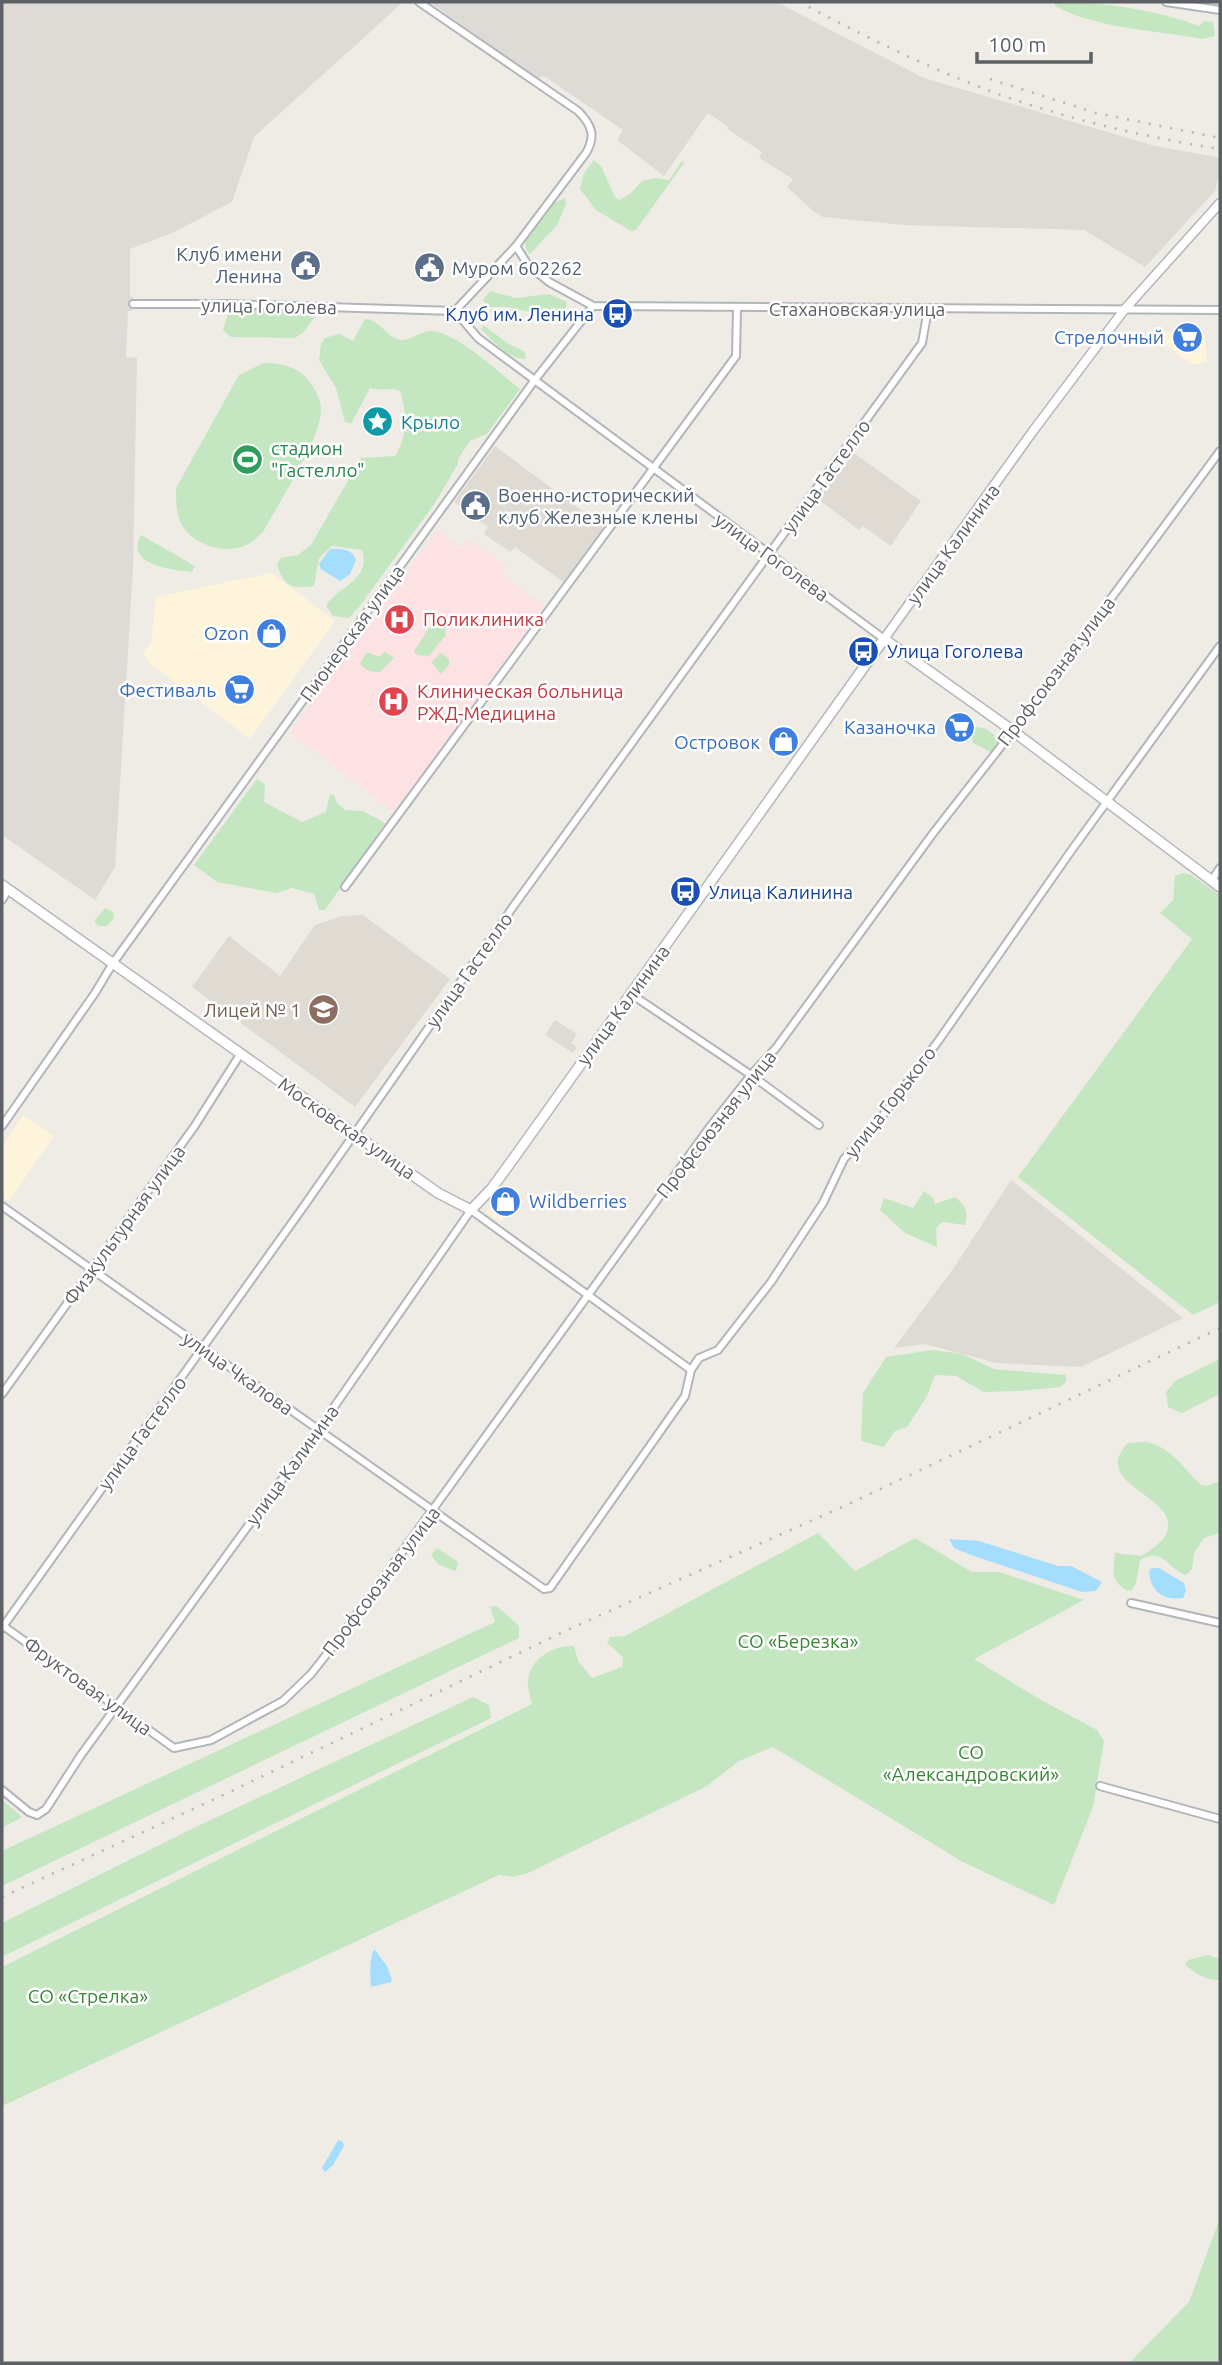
<svg xmlns="http://www.w3.org/2000/svg" width="1222" height="2365" viewBox="0 0 1222 2365" font-family="Ubuntu,sans-serif">
  <rect width="100%" height="100%" fill="#efece5"/>
  <g fill="#fef4db">
    <polygon points="1201,332 1205,335 1207,363 1191,364 1148,332"/>
    <polygon points="272,573 335,621 250,739 150,664 143,653 151,642 156,597"/>
    <polygon points="23,1115 54,1136 9,1201 2,1197 2,1146"/>
    <polygon points="502,1190 517,1200 501,1222 486,1213"/>
  </g>
  <g fill="#dedbd7">
    <polygon points="2,2 400,2 401,4 254,137 232,202 172,233 130,249 130,296 133,297 133,304 132,311 128,311 126,357 137,358 133,568 115,867 95,900 2,835"/>
    <polygon points="430,2 776,2 924,78 1155,146 1216,157 1220,159 1220,171 1215,191 1145,267 1084,230 904,225 823,217 813,211 787,187 793,179 759,158 762,152 727,129 728,127 708,113 664,176 617,140 623,130 544,76 538,79"/>
    <polygon points="555,1020 577,1034 571,1043 577,1047 573,1053 545,1035"/>
    <polygon points="1011,1180 1183,1318 1081,1367 996,1363 925,1344 894,1348 953,1269"/>
  </g>
  <g fill="#dfdbd3">
    <polygon points="495,446 604,527 563,582 515,547 510,552 484,534 488,527 454,502"/>
    <polygon points="854,453 921,501 891,546 863,526 859,530 818,499"/>
    <polygon points="363,915 450,979 355,1107 192,987 229,936 280,976 315,925 342,916"/>
  </g>
  <polygon fill="#fce2e2" points="439,531 461,547 467,540 470,540 507,565 501,574 544,605 396,814 290,733 435,532"/>
  <g fill="#c4e7c1">
    <path d="M 1055,2 C 1104,2 1153,9 1199,26 L 1205,21 L 1213,22 L 1215,36 L 1203,39 C 1156,30 1097,29 1055,6 Z"/>
    <polygon points="594,160 601,166 615,197 619,200 630,194 642,181 656,178 669,180 682,161 684,163 636,230 631,231 596,210 580,189 584,173"/>
    <polygon points="565,198 566,204 557,225 530,254 526,250 525,240 552,204"/>
    <polygon points="490,291 516,298 549,294 567,302 565,311 555,317 506,307 488,307 483,300"/>
    <polygon points="230,308 316,311 316,315 304,332 295,338 231,337 223,330"/>
    <path d="M 365,319 C 379,320 385,334 397,339 C 409,344 421,329 434,331 C 462,337 496,370 520,389 L 487,434 L 470,441 L 458,459 L 458,464 L 435,503 L 359,607 L 349,618 L 333,616 L 326,606 C 339,585 371,581 362,550 L 332,546 L 319,558 L 314,586 C 291,589 285,587 277,565 L 281,558 L 298,555 L 311,545 L 361,458 L 395,456 C 408,436 407,413 400,391 C 388,387 383,392 370,388 L 351,424 L 345,422 L 336,388 L 319,360 L 321,344 L 325,338 L 339,334 L 353,341 Z"/>
    <path d="M 483,325 L 509,344 L 525,352 L 526,359 C 508,359 493,341 481,329 Z"/>
    <path d="M 264,363 C 283,363 300,367 311,384 C 316,391 321,400 321,409 C 322,437 278,504 263,532 C 259,535 255,540 250,543 C 228,557 190,545 180,521 C 176,511 176,499 176,488 L 239,375 Z"/>
    <path d="M 141,535 L 195,566 L 192,572 C 173,570 124,565 141,535 Z"/>
    <polygon points="433,622 438,622 446,627 445,636 429,656 417,655 414,651"/>
    <path d="M 367,652 L 379,657 L 385,652 L 394,658 L 380,672 C 371,672 365,671 360,663 Z"/>
    <polygon points="441,653 449,659 449,665 441,674 431,662"/>
    <path d="M 976,727 C 988,728 993,732 999,742 L 991,752 L 973,743 L 971,734 Z"/>
    <polygon points="257,779 265,784 264,802 302,822 326,812 330,794 334,795 337,803 345,810 363,811 385,823 325,910 319,910 314,894 292,888 276,893 217,882 194,865"/>
    <polygon points="1183,873 1191,875 1220,895 1220,1302 1193,1315 1018,1177 1192,939 1160,913 1173,900 1175,876"/>
    <polygon points="105,908 113,912 114,918 107,926 98,926 94,921"/>
    <path d="M 924,1191 L 933,1198 L 935,1204 L 955,1197 C 965,1205 969,1212 965,1225 L 942,1222 L 936,1229 L 937,1247 L 905,1233 L 880,1210 L 884,1198 L 913,1208 Z"/>
    <polygon points="933,1350 962,1354 994,1369 1066,1375 1066,1382 1060,1387 1020,1391 984,1392 956,1376 935,1375 927,1396 907,1427 895,1431 884,1447 861,1441 863,1393 886,1357"/>
    <polygon points="1220,1359 1220,1394 1182,1413 1168,1407 1166,1392 1175,1381"/>
    <path d="M 1147,1442 C 1171,1447 1184,1469 1201,1485 L 1206,1486 L 1220,1481 L 1220,1533 L 1204,1538 L 1194,1553 L 1192,1569 L 1186,1575 C 1168,1570 1164,1546 1140,1560 L 1136,1583 L 1132,1590 L 1128,1591 C 1110,1582 1113,1570 1115,1553 L 1142,1556 C 1150,1550 1162,1543 1166,1534 C 1184,1496 1087,1486 1128,1443 Z"/>
    <path d="M 818,1533 L 855,1571 L 915,1538 L 972,1572 L 999,1572 L 1084,1600 L 974,1659 L 1041,1700 L 1097,1730 L 1104,1741 L 1093,1807 L 1054,1905 L 963,1862 L 773,1747 L 739,1761 L 707,1786 L 528,1873 L 513,1877 L 499,1875 L 2,2106 L 2,1967 L 532,1704 C 531,1698 527,1688 528,1681 C 530,1658 554,1645 574,1646 L 578,1661 L 592,1678 L 622,1667 L 623,1657 L 607,1643 L 610,1637 L 625,1636 Z"/>
    <polygon points="437,1548 458,1562 456,1571 439,1565 431,1555"/>
    <polygon points="497,1606 519,1626 519,1638 2,1886 2,1851 495,1622 490,1607"/>
    <polygon points="473,1697 489,1705 491,1718 2,1957 2,1923 202,1824"/>
    <polygon points="2,1800 22,1817 2,1828"/>
    <path d="M 1208,1955 L 1220,1959 L 1220,1980 C 1207,1981 1195,1973 1185,1965 L 1188,1960 Z"/>
    <polygon points="1220,2218 1220,2363 1129,2363 1189,2302"/>
  </g>
  <g fill="#a5ddff">
    <path d="M 330,549 C 341,549 352,548 356,560 L 350,574 L 340,581 L 321,569 L 319,564 Z"/>
    <polygon points="949,1539 979,1541 1058,1566 1071,1566 1102,1582 1096,1591 1082,1592 971,1555 954,1548"/>
    <path d="M 1152,1568 L 1159,1568 L 1184,1583 L 1186,1591 L 1183,1598 C 1162,1600 1151,1592 1149,1571 Z"/>
    <path d="M 374,1949 L 387,1966 L 392,1980 L 391,1982 L 371,1987 C 370,1975 369,1960 374,1949 Z"/>
    <polygon points="338,2140 343,2142 344,2146 333,2165 325,2172 322,2168"/>
  </g>
  <g fill="none" stroke-linecap="round" stroke-linejoin="round">
    <defs>
      <g id="minor">
        <path d="M 419,2 L 578,111 C 592,125 596,136 586,153 L 516,246 L 455,311"/>
        <polyline points="1166,2 1220,10"/>
        <polyline points="516,246 528,265 549,282 593,306 1220,310"/>
        <polyline points="133,304 226,304 455,311 478,338 884,639"/>
        <polyline points="1212,880 1220,868"/>
        <polyline points="345,887 736,356 737,309"/>
        <polyline points="2,900 8,890"/>
        <polyline points="631,994 751,1075 819,1125"/>
        <polyline points="2,1126 95,993 113,963 534,381 593,306"/>
        <polyline points="2,1206 544,1589 550,1588 685,1396 691,1370 699,1358 718,1350 771,1282 823,1203 844,1159 883,1115 939,1040 1071,851 1220,646"/>
        <polyline points="2,1394 194,1127 241,1053"/>
        <polyline points="1131,1603 1220,1623"/>
        <polyline points="2,1625 174,1748 211,1740 283,1701 311,1674 344,1632 712,1124 751,1075 776,1048 934,832 1013,731 1220,451"/>
        <polyline points="2,1628 304,1206 515,904 922,343 928,309"/>
        <polyline points="1100,1786 1220,1819"/>
        <polyline points="2,1790 29,1812 37,1815 46,1809 81,1755 318,1430 471,1210 691,1370"/>
      </g>
      <polyline id="tertiary" points="884,639 1033,431 1124,310 1220,203"/>
      <polyline id="secondary" points="2,885 438,1193 471,1210 492,1188 516,1155 884,639 1013,731 1220,887"/>
    </defs>
    <use href="#minor" stroke="#b2b6ba" stroke-width="10"/>
    <use href="#tertiary" stroke="#b2b6ba" stroke-width="11"/>
    <use href="#secondary" stroke="#b4b8bd" stroke-width="12"/>
    <use href="#minor" stroke="#fff" stroke-width="6"/>
    <use href="#tertiary" stroke="#fff" stroke-width="8"/>
    <use href="#secondary" stroke="#fff" stroke-width="9"/>
    <g stroke="#b4b5b6" stroke-width="2.5" stroke-dasharray="2 9" stroke-linecap="butt">
      <path d="M 799,2 C 870,39 942,75 1018,101 C 1084,123 1152,138 1220,149"/>
      <polyline points="990,79 1096,113 1220,138"/>
      <polyline points="2,1897 219,1797 578,1625 853,1502 1220,1328"/>
    </g>
  </g>
  <defs>
    <symbol id="civic-disc" viewBox="-11 -11 22 22"><circle r="9.5" fill="#5c6f8a" stroke="#fff"/><path d="M-.6-6.5H3V-4.5H.6V-3L4-1V1h2V6H-6V1h2V-1L-.6-3ZM-1.2 2.5V6h2.4V2.5Z" fill="#fff"/></symbol>
    <symbol id="bus-disc" viewBox="-11 -11 22 22"><circle r="9.5" fill="#1a4fb4" stroke="#fff"/><path d="M-5-6H5V4H4V6H2V4H-2V6H-4V4H-5ZM-3.5-4V0h7V-4ZM-3.5 1.2v1.5H-2V1.2ZM2 1.2v1.5H3.5V1.2Z" fill="#fff"/></symbol>
    <symbol id="supermarket-disc" viewBox="-11 -11 22 22"><circle r="9.5" fill="#3f7fe0" stroke="#fff"/><path d="M-6-5.5h2.5l.6 2H6L4.5 2H-2.5L-4.4-4H-6ZM-1.5 3.2a1.3 1.3 0 1 0 .1 0ZM3 3.2a1.3 1.3 0 1 0 .1 0Z" fill="#fff"/></symbol>
    <symbol id="sight-disc" viewBox="-11 -11 22 22"><circle r="9.5" fill="#0f9aa8" stroke="#fff"/><path d="M0-6L1.8-2.2L6-1.7L2.9 1.2L3.7 5.4L0 3.3L-3.7 5.4L-2.9 1.2L-6-1.7L-1.8-2.2Z" fill="#fff"/></symbol>
    <symbol id="stadium-disc" viewBox="-11 -11 22 22"><circle r="9.5" fill="#2e9e5b" stroke="#fff"/><path d="M0-5a6.5 5 0 1 0 0 10a6.5 5 0 1 0 0-10ZM-3.5-1.8h7v3.6h-7Z" fill="#fff"/></symbol>
    <symbol id="hospital-disc" viewBox="-11 -11 22 22"><circle r="9.5" fill="#e0444e" stroke="#fff"/><path d="M-5-5h3v3.5h4V-5h3V5h-3V1.5h-4V5h-3Z" fill="#fff"/></symbol>
    <symbol id="shop-disc" viewBox="-11 -11 22 22"><circle r="9.5" fill="#3f7fe0" stroke="#fff"/><path d="M-5-2.5h2.3a2.7 3.5 0 0 1 5.4 0H5L5.5 6h-11ZM-1.5-2.5h3a1.5 2.3 0 0 0-3 0Z" fill="#fff"/></symbol>
    <symbol id="school-disc" viewBox="-11 -11 22 22"><circle r="9.5" fill="#8d6e63" stroke="#fff"/><path d="M0-5L7-2L0 1L-7-2ZM-4 1L0 2.5L4 1V4Q0 6-4 4Z" fill="#fff"/></symbol>
  </defs>
  <g fill-rule="evenodd">
    <use href="#civic-disc" x="288" y="248" width="35" height="35"/>
    <use href="#civic-disc" x="412" y="250" width="35" height="35"/>
    <use href="#bus-disc" x="600" y="296" width="35" height="35"/>
    <use href="#supermarket-disc" x="1170" y="320" width="35" height="35"/>
    <use href="#sight-disc" x="360" y="404" width="35" height="35"/>
    <use href="#stadium-disc" x="230" y="442" width="35" height="35"/>
    <use href="#civic-disc" x="458" y="488" width="35" height="35"/>
    <use href="#hospital-disc" x="382" y="602" width="35" height="35"/>
    <use href="#shop-disc" x="254" y="616" width="35" height="35"/>
    <use href="#bus-disc" x="846" y="634" width="35" height="35"/>
    <use href="#supermarket-disc" x="222" y="672" width="35" height="35"/>
    <use href="#hospital-disc" x="376" y="684" width="35" height="35"/>
    <use href="#supermarket-disc" x="942" y="710" width="35" height="35"/>
    <use href="#shop-disc" x="766" y="724" width="35" height="35"/>
    <use href="#bus-disc" x="668" y="874" width="35" height="35"/>
    <use href="#school-disc" x="306" y="992" width="35" height="35"/>
    <use href="#shop-disc" x="488" y="1184" width="35" height="35"/>
  </g>
  <g text-anchor="middle" stroke-width="5" stroke-linejoin="round" paint-order="stroke">
    <g font-size="19" fill="#4e5e75" stroke="#fff" text-anchor="start">
      <text x="282" y="261" text-anchor="end">Клуб имени<tspan x="282" dy="22">Ленина</tspan></text>
      <text x="452" y="275">Муром 602262</text>
      <text x="498" y="502">Военно-исторический<tspan x="498" dy="22">клуб Железные клены</tspan></text>
    </g>
    <g font-size="19" fill="#5d6166" stroke="#fff">
      <text transform="translate(269 306) rotate(1)" y="7">улица Гоголева</text>
      <text x="857" y="316">Стахановская улица</text>
      <text transform="translate(826 476) rotate(-54)" y="7">улица Гастелло</text>
      <text transform="translate(953 544) rotate(-54)" y="7">улица Калинина</text>
      <text transform="translate(772 557) rotate(36)" y="7">улица Гоголева</text>
      <text transform="translate(352 633) rotate(-54)" y="7">Пионерская улица</text>
      <text transform="translate(1056 671) rotate(-53)" y="7">Профсоюзная улица</text>
      <text transform="translate(469 970) rotate(-55)" y="7">улица Гастелло</text>
      <text transform="translate(623 1005) rotate(-54)" y="7">улица Калинина</text>
      <text transform="translate(890 1102) rotate(-52)" y="7">улица Горького</text>
      <text transform="translate(716 1124) rotate(-52)" y="7">Профсоюзная улица</text>
      <text transform="translate(347 1128) rotate(35)" y="7">Московская улица</text>
      <text transform="translate(124 1225) rotate(-54)" y="7">Физкультурная улица</text>
      <text transform="translate(238 1373) rotate(35)" y="7">улица Чкалова</text>
      <text transform="translate(142 1433) rotate(-54)" y="7">улица Гастелло</text>
      <text transform="translate(292 1465) rotate(-54)" y="7">улица Калинина</text>
      <text transform="translate(381 1581) rotate(-53)" y="7">Профсоюзная улица</text>
      <text transform="translate(88 1686) rotate(36)" y="7">Фруктовая улица</text>
    </g>
    <g font-size="19" fill="#164399" stroke="#fff" text-anchor="start">
      <text x="594" y="321" text-anchor="end">Клуб им. Ленина</text>
      <text x="887" y="658">Улица Гоголева</text>
      <text x="709" y="899">Улица Калинина</text>
    </g>
    <g font-size="19" fill="#366cbe" stroke="#fff" text-anchor="end">
      <text x="1164" y="344">Стрелочный</text>
      <text x="249" y="640">Ozon</text>
      <text x="216" y="697">Фестиваль</text>
      <text x="936" y="734">Казаночка</text>
      <text x="760" y="749">Островок</text>
      <text x="529" y="1208" text-anchor="start">Wildberries</text>
    </g>
    <g font-size="19" fill="#0d838f" stroke="#fff" text-anchor="start">
      <text x="401" y="429">Крыло</text>
    </g>
    <g font-size="19" fill="#27864d" stroke="#fff" text-anchor="start">
      <text x="271" y="455">стадион<tspan x="271" dy="22">"Гастелло"</tspan></text>
    </g>
    <g font-size="19" fill="#be3a42" stroke="#fff" text-anchor="start">
      <text x="423" y="626">Поликлиника</text>
      <text x="417" y="698">Клиническая больница<tspan x="417" dy="22">РЖД-Медицина</tspan></text>
    </g>
    <g font-size="19" fill="#785e54" stroke="#fff" text-anchor="end">
      <text x="301" y="1017">Лицей № 1</text>
    </g>
    <g font-size="19" fill="#368534" stroke="#fff">
      <text x="798" y="1648">СО «Березка»</text>
      <text x="971" y="1759">СО<tspan x="971" dy="22">«Александровский»</tspan></text>
      <text x="88" y="2003">СО «Стрелка»</text>
    </g>
  </g>
  <rect width="1222" height="2365" fill="none" stroke="#5d6166" stroke-width="7"/>
  <path d="M977 52v10h114v-10" fill="none" stroke="#5d6166" stroke-width="3.5"/>
  <text x="988" y="52" font-size="21" fill="#5d6166" stroke="#ffffff" stroke-width="5" paint-order="stroke">100 m</text>
</svg>
